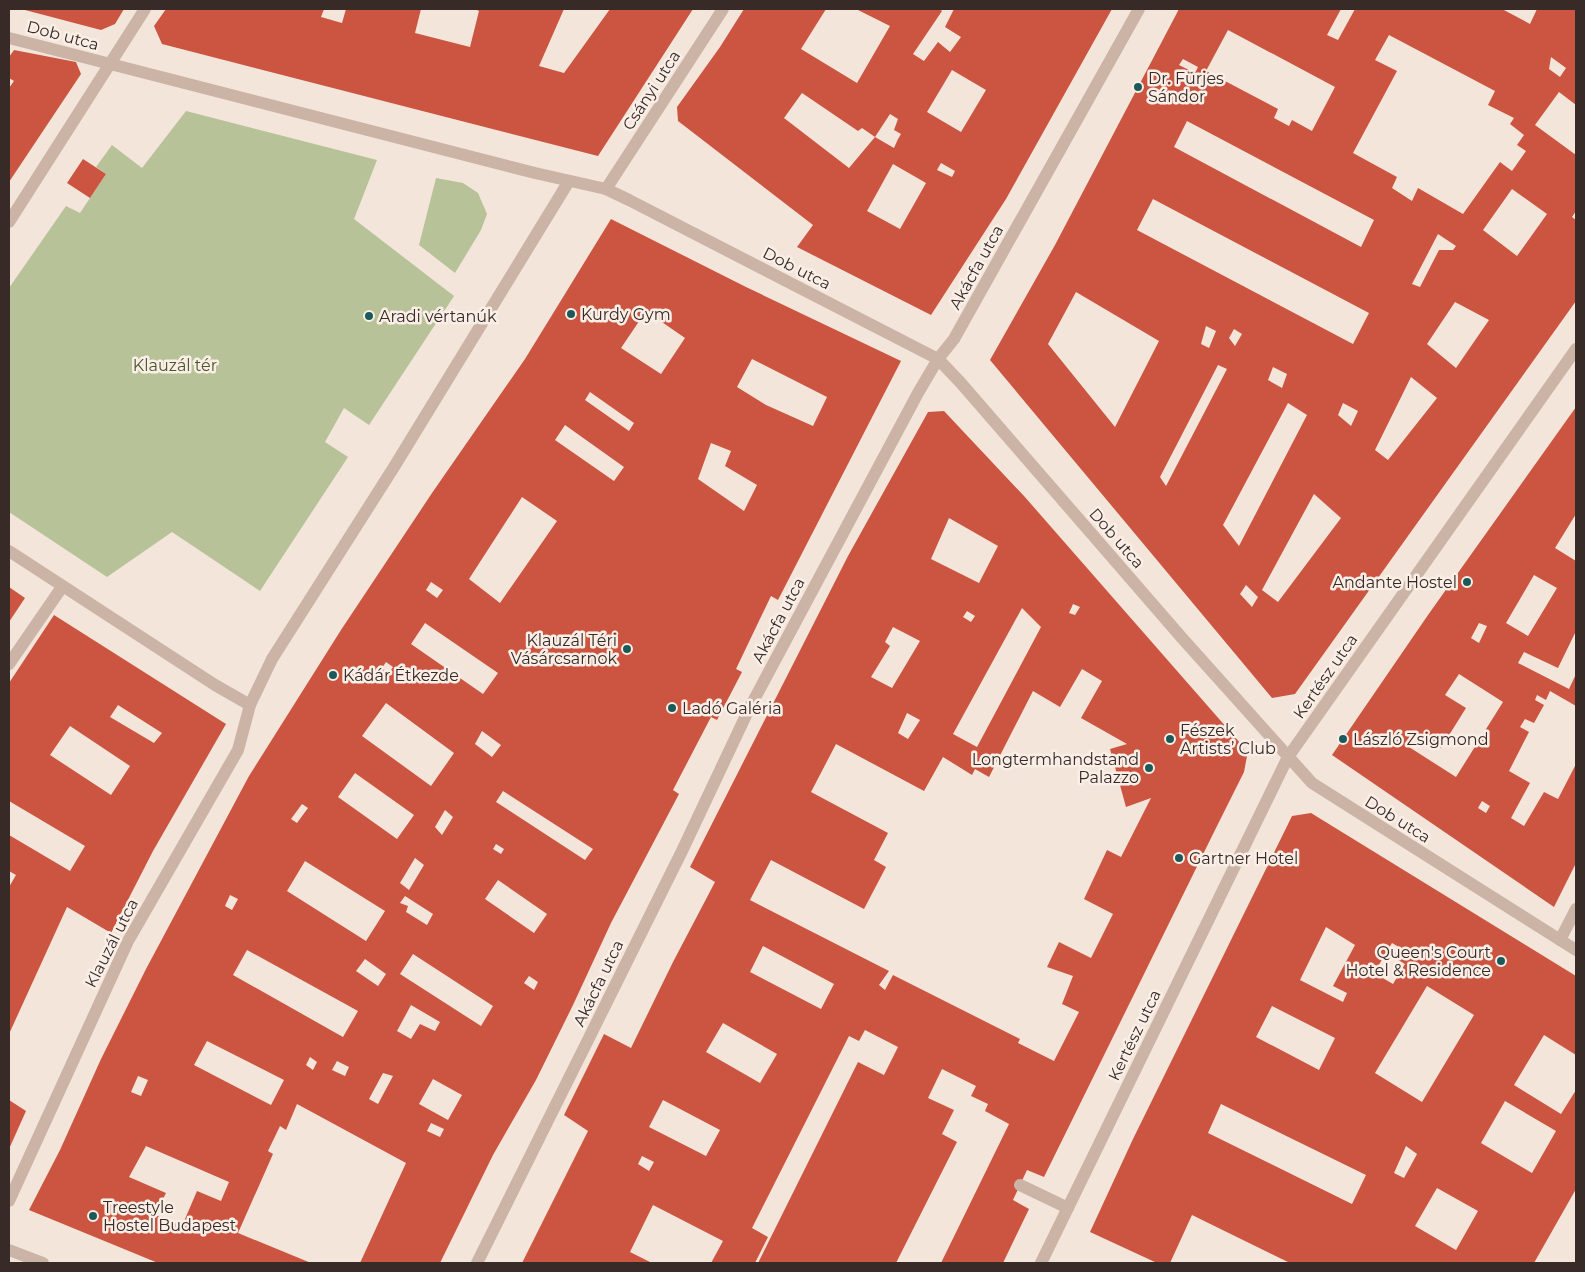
<svg xmlns="http://www.w3.org/2000/svg" width="1585" height="1272" viewBox="0 0 1585 1272" font-family="Montserrat,sans-serif">
  <rect width="100%" height="100%" fill="#f3e5da"/>
  <g fill="#b8c299">
    <polygon points="186,111 377,160 354,219 454,296 369,425 344,408 325,442 348,457 260,591 172,532 107,577 9,512 9,288 66,206 80,213 106,174 96,167 112,145 142,168"/>
    <polygon points="436,178 463,183 478,193 487,214 481,230 455,273 419,245"/>
  </g>
  <g fill="#cb5540" fill-rule="evenodd">
    <polygon points="27,9 124,9 115,24 101,30 25,10"/>
    <polygon points="166,9 324,9 321,17 342,23 346,9 421,9 415,33 470,47 479,11 475,9 564,9 539,66 564,73 610,9 693,9 598,156 162,44 154,26"/>
    <path d="M 744,9 L 826,9 L 801,49 L 857,83 L 890,26 L 856,9 L 939,9 L 942,11 L 913,54 L 924,61 L 938,42 L 950,52 L 961,37 L 945,27 L 954,9 L 1112,9 L 1006,199 L 931,315 L 797,247 L 813,225 L 678,121 L 677,107 L 720,47 ZM 952,70 L 986,90 L 961,132 L 927,112 ZM 802,93 L 858,131 L 862,128 L 875,137 L 849,168 L 784,118 ZM 890,114 L 898,119 L 894,130 L 901,134 L 898,139 L 894,148 L 875,137 ZM 941,163 L 955,171 L 952,177 L 937,170 ZM 893,164 L 926,183 L 900,229 L 867,211 Z"/>
    <path d="M 1179,9 L 1341,9 L 1327,35 L 1338,40 L 1355,9 L 1502,9 L 1530,24 L 1537,9 L 1576,9 L 1576,105 L 1559,92 L 1535,125 L 1576,155 L 1576,211 L 1572,217 L 1576,220 L 1576,301 L 1295,694 L 1272,698 L 990,360 L 1055,245 ZM 1228,30 L 1335,87 L 1312,131 L 1292,120 L 1289,126 L 1274,118 L 1278,109 L 1206,71 ZM 1389,35 L 1495,91 L 1488,105 L 1514,118 L 1510,124 L 1524,135 L 1517,145 L 1526,151 L 1512,171 L 1500,162 L 1463,214 L 1418,188 L 1412,201 L 1392,188 L 1397,177 L 1353,153 L 1397,71 L 1375,60 ZM 1551,57 L 1566,68 L 1560,77 L 1549,69 ZM 1183,59 L 1198,67 L 1195,73 L 1179,65 ZM 1187,121 L 1374,220 L 1361,247 L 1174,147 ZM 1512,189 L 1547,214 L 1517,256 L 1483,230 ZM 1153,199 L 1369,313 L 1353,344 L 1137,230 ZM 1438,234 L 1456,246 L 1453,250 L 1439,250 L 1420,287 L 1412,284 ZM 1076,292 L 1159,341 L 1115,427 L 1048,344 ZM 1455,302 L 1489,320 L 1456,368 L 1427,344 ZM 1206,326 L 1216,331 L 1209,348 L 1201,344 ZM 1234,329 L 1242,334 L 1235,346 L 1229,338 ZM 1218,365 L 1227,369 L 1166,486 L 1160,477 ZM 1273,367 L 1287,374 L 1282,388 L 1268,380 ZM 1411,377 L 1437,398 L 1388,460 L 1375,450 ZM 1288,403 L 1307,415 L 1239,546 L 1223,525 ZM 1343,403 L 1358,411 L 1351,426 L 1338,415 ZM 1314,494 L 1341,518 L 1278,602 L 1262,590 ZM 1246,585 L 1258,597 L 1252,607 L 1240,594 Z"/>
    <polygon points="14,50 76,62 81,74 9,182 9,88 14,81 9,78 9,57"/>
    <polygon points="83,159 106,174 90,198 67,183"/>
    <path d="M 611,219 L 746,287 L 901,361 L 778,600 L 771,596 L 736,669 L 742,672 L 717,720 L 711,717 L 673,790 L 679,794 L 611,923 L 573,1005 L 536,1080 L 493,1155 L 440,1263 L 360,1263 L 406,1163 L 297,1104 L 286,1130 L 280,1126 L 268,1151 L 273,1154 L 238,1233 L 311,1263 L 158,1263 L 29,1210 L 60,1150 L 101,1059 L 146,969 L 249,776 L 341,630 L 432,493 L 525,359 ZM 646,311 L 685,338 L 661,374 L 621,348 ZM 752,359 L 827,397 L 813,426 L 766,405 L 737,387 ZM 590,392 L 634,423 L 629,431 L 585,400 ZM 565,425 L 624,467 L 614,481 L 555,440 ZM 711,443 L 731,451 L 725,466 L 757,485 L 744,511 L 698,479 ZM 522,497 L 557,521 L 500,603 L 469,579 ZM 431,582 L 443,590 L 437,598 L 426,590 ZM 425,623 L 498,673 L 483,694 L 411,644 ZM 386,662 L 393,667 L 389,673 L 382,668 ZM 386,703 L 454,753 L 431,786 L 362,736 ZM 482,731 L 501,745 L 492,757 L 475,744 ZM 355,773 L 414,815 L 397,839 L 338,797 ZM 503,791 L 593,849 L 585,860 L 496,802 ZM 302,804 L 308,808 L 297,823 L 291,819 ZM 445,810 L 453,817 L 442,835 L 435,827 ZM 496,844 L 504,849 L 501,854 L 493,849 ZM 415,858 L 424,865 L 409,890 L 400,883 ZM 305,861 L 385,911 L 366,941 L 287,891 ZM 498,880 L 547,914 L 534,933 L 485,899 ZM 230,895 L 238,899 L 232,910 L 225,906 ZM 405,896 L 433,914 L 427,925 L 406,912 L 408,906 L 400,903 ZM 247,950 L 358,1011 L 343,1037 L 233,975 ZM 413,954 L 493,1006 L 481,1026 L 400,974 ZM 365,959 L 386,974 L 378,986 L 356,971 ZM 529,976 L 538,982 L 534,990 L 524,983 ZM 411,1005 L 440,1022 L 435,1031 L 420,1024 L 411,1039 L 397,1031 ZM 207,1041 L 284,1080 L 271,1105 L 194,1065 ZM 310,1057 L 317,1062 L 313,1070 L 306,1065 ZM 337,1061 L 349,1067 L 345,1076 L 332,1070 ZM 383,1073 L 393,1076 L 378,1104 L 369,1099 ZM 138,1076 L 148,1080 L 141,1096 L 131,1092 ZM 433,1079 L 462,1095 L 448,1120 L 419,1104 ZM 431,1123 L 444,1129 L 440,1137 L 427,1131 ZM 146,1146 L 229,1182 L 221,1201 L 197,1191 L 182,1226 L 155,1215 L 166,1193 L 129,1177 Z"/>
    <path d="M 1576,407 L 1576,514 L 1555,548 L 1576,561 L 1576,631 L 1558,668 L 1524,652 L 1518,663 L 1569,689 L 1576,674 L 1576,706 L 1550,691 L 1546,700 L 1537,695 L 1535,700 L 1544,705 L 1534,723 L 1525,719 L 1520,727 L 1529,732 L 1509,771 L 1530,783 L 1511,818 L 1524,826 L 1544,792 L 1558,799 L 1576,764 L 1576,863 L 1554,907 L 1332,755 L 1428,615 ZM 1534,575 L 1557,588 L 1528,636 L 1506,623 ZM 1479,623 L 1487,626 L 1479,643 L 1471,638 ZM 1459,674 L 1503,702 L 1456,777 L 1409,747 L 1418,733 L 1441,748 L 1466,708 L 1445,695 ZM 1482,801 L 1490,806 L 1486,813 L 1478,808 Z"/>
    <path d="M 944,411 L 1024,496 L 1241,744 L 1247,756 L 1244,772 L 1214,832 L 1044,1177 L 1027,1170 L 1013,1200 L 1029,1209 L 1003,1263 L 941,1263 L 1009,1124 L 985,1111 L 988,1104 L 971,1096 L 976,1086 L 942,1069 L 928,1098 L 954,1110 L 942,1134 L 957,1142 L 896,1263 L 758,1263 L 858,1062 L 884,1075 L 898,1047 L 865,1030 L 859,1041 L 849,1036 L 752,1228 L 768,1237 L 755,1263 L 711,1263 L 723,1241 L 653,1205 L 630,1252 L 652,1263 L 522,1263 L 588,1131 L 564,1115 L 604,1034 L 631,1048 L 673,962 L 715,882 L 690,867 L 848,556 L 928,412 ZM 949,518 L 998,546 L 979,583 L 931,559 ZM 1073,604 L 1080,607 L 1075,615 L 1069,613 ZM 1022,608 L 1041,627 L 977,747 L 953,734 ZM 967,611 L 975,616 L 971,622 L 963,617 ZM 893,627 L 920,641 L 892,688 L 871,677 L 890,646 L 885,642 ZM 1082,669 L 1102,681 L 1081,718 L 1127,744 L 1110,749 L 1126,807 L 1151,798 L 1121,857 L 1107,850 L 1084,899 L 1113,914 L 1091,958 L 1059,942 L 1047,967 L 1073,976 L 1062,1004 L 1079,1012 L 1054,1061 L 1018,1043 L 1020,1039 L 893,975 L 885,990 L 879,985 L 889,971 L 750,900 L 771,860 L 864,909 L 886,867 L 874,860 L 888,833 L 811,792 L 836,744 L 924,791 L 943,757 L 972,775 L 975,769 L 989,777 L 1033,691 L 1060,707 ZM 907,713 L 920,720 L 908,739 L 898,733 ZM 763,946 L 834,984 L 821,1009 L 750,972 ZM 723,1023 L 777,1054 L 760,1083 L 706,1052 ZM 663,1100 L 720,1130 L 706,1156 L 649,1127 ZM 642,1156 L 654,1162 L 649,1171 L 638,1164 Z"/>
    <polygon points="9,587 25,598 9,622"/>
    <path d="M 54,615 L 226,724 L 153,851 L 111,933 L 67,907 L 9,1034 L 9,887 L 16,875 L 9,871 L 9,835 L 70,871 L 85,846 L 9,801 L 9,683 ZM 118,705 L 162,733 L 154,743 L 110,717 ZM 70,726 L 130,766 L 111,795 L 50,755 Z"/>
    <path d="M 1311,813 L 1576,976 L 1576,1055 L 1544,1035 L 1514,1085 L 1561,1114 L 1576,1090 L 1576,1189 L 1534,1263 L 1290,1263 L 1192,1215 L 1170,1263 L 1157,1263 L 1090,1232 L 1133,1139 L 1292,816 ZM 1326,927 L 1355,945 L 1333,986 L 1347,993 L 1343,1002 L 1300,980 ZM 1392,943 L 1399,947 L 1393,957 L 1405,964 L 1393,984 L 1374,973 ZM 1427,986 L 1474,1015 L 1422,1102 L 1375,1073 ZM 1272,1006 L 1335,1038 L 1319,1070 L 1256,1037 ZM 1505,1101 L 1556,1131 L 1532,1173 L 1481,1143 ZM 1221,1104 L 1366,1175 L 1352,1204 L 1208,1133 ZM 1406,1146 L 1417,1154 L 1404,1178 L 1394,1173 ZM 1437,1188 L 1478,1211 L 1456,1250 L 1415,1226 Z"/>
    <polygon points="9,1100 26,1111 9,1149"/>
  </g>
  <g fill="none" stroke-linecap="round" stroke-linejoin="round">
    <polyline stroke="#cbb3a6" stroke-width="12" points="1020,1185 1068,1208"/>
    <polyline stroke="#cbb3a6" stroke-width="12" points="606,189 723,9"/>
    <g stroke="#cbb3a6" stroke-width="12">
      <polyline points="9,38 535,173 606,189 629,200 938,359 960,382 1182,638 1312,783 1576,950"/>
      <polyline points="9,222 145,9"/>
      <polyline points="9,551 215,685 250,705"/>
      <polyline points="9,664 62,587"/>
      <polyline points="1560,940 1576,909"/>
      <polyline points="9,1201 128,941 238,750 250,705 272,659 394,467 569,181"/>
      <polyline points="9,1250 43,1263"/>
      <polyline points="477,1263 682,851 749,709 918,393 938,359 954,339 1139,9"/>
      <polyline points="1041,1263 1288,757 1576,349"/>
    </g>
  </g>
  <g fill="#1b5a58" stroke="#faefe7" stroke-width="2">
    <circle cx="1138" cy="87" r="5"/>
    <circle cx="571" cy="314" r="5"/>
    <circle cx="369" cy="316" r="5"/>
    <circle cx="1467" cy="582" r="5"/>
    <circle cx="627" cy="649" r="5"/>
    <circle cx="333" cy="675" r="5"/>
    <circle cx="672" cy="708" r="5"/>
    <circle cx="1170" cy="739" r="5"/>
    <circle cx="1343" cy="739" r="5"/>
    <circle cx="1149" cy="768" r="5"/>
    <circle cx="1179" cy="858" r="5"/>
    <circle cx="1501" cy="961" r="5"/>
    <circle cx="93" cy="1216" r="5"/>
  </g>
  <g text-anchor="middle" stroke-width="5" stroke-linejoin="round" paint-order="stroke">
    <g font-size="16" fill="#372a27" stroke="#faefe7">
      <text transform="translate(63 35) rotate(15)" y="6">Dob utca</text>
      <text transform="translate(651 90) rotate(-57)" y="6">Csányi utca</text>
      <text transform="translate(976 267) rotate(-61)" y="6">Akácfa utca</text>
      <text transform="translate(797 268) rotate(27)" y="6">Dob utca</text>
      <text transform="translate(1117 538) rotate(49)" y="6">Dob utca</text>
      <text transform="translate(778 620) rotate(-62)" y="6">Akácfa utca</text>
      <text transform="translate(1325 676) rotate(-55)" y="6">Kertész utca</text>
      <text transform="translate(1398 819) rotate(32)" y="6">Dob utca</text>
      <text transform="translate(111 943) rotate(-63)" y="6">Klauzál utca</text>
      <text transform="translate(598 983) rotate(-64)" y="6">Akácfa utca</text>
      <text transform="translate(1134 1035) rotate(-64)" y="6">Kertész utca</text>
    </g>
    <g font-size="16" fill="#372a27" stroke="#faefe7" text-anchor="start">
      <text x="1148" y="84">Dr. Fürjes<tspan x="1148" dy="18">Sándor</tspan></text>
      <text x="581" y="320">Kurdy Gym</text>
      <text x="379" y="322">Aradi vértanúk</text>
      <text x="1457" y="588" text-anchor="end">Andante Hostel</text>
      <text x="617" y="646" text-anchor="end">Klauzál Téri<tspan x="617" dy="18">Vásárcsarnok</tspan></text>
      <text x="343" y="681">Kádár Étkezde</text>
      <text x="682" y="714">Ladó Galéria</text>
      <text x="1180" y="736">Fészek<tspan x="1180" dy="18">Artists’ Club</tspan></text>
      <text x="1353" y="745">László Zsigmond</text>
      <text x="1139" y="765" text-anchor="end">Longtermhandstand<tspan x="1139" dy="18">Palazzo</tspan></text>
      <text x="1189" y="864">Gartner Hotel</text>
      <text x="1491" y="958" text-anchor="end">Queen's Court<tspan x="1491" dy="18">Hotel &amp; Residence</tspan></text>
      <text x="103" y="1213">Treestyle<tspan x="103" dy="18">Hostel Budapest</tspan></text>
    </g>
    <g font-size="16" fill="#4a562a" stroke="#faefe7">
      <text x="175" y="371">Klauzál tér</text>
    </g>
  </g>
  <rect width="1585" height="1272" fill="none" stroke="#372a27" stroke-width="20"/>
</svg>
